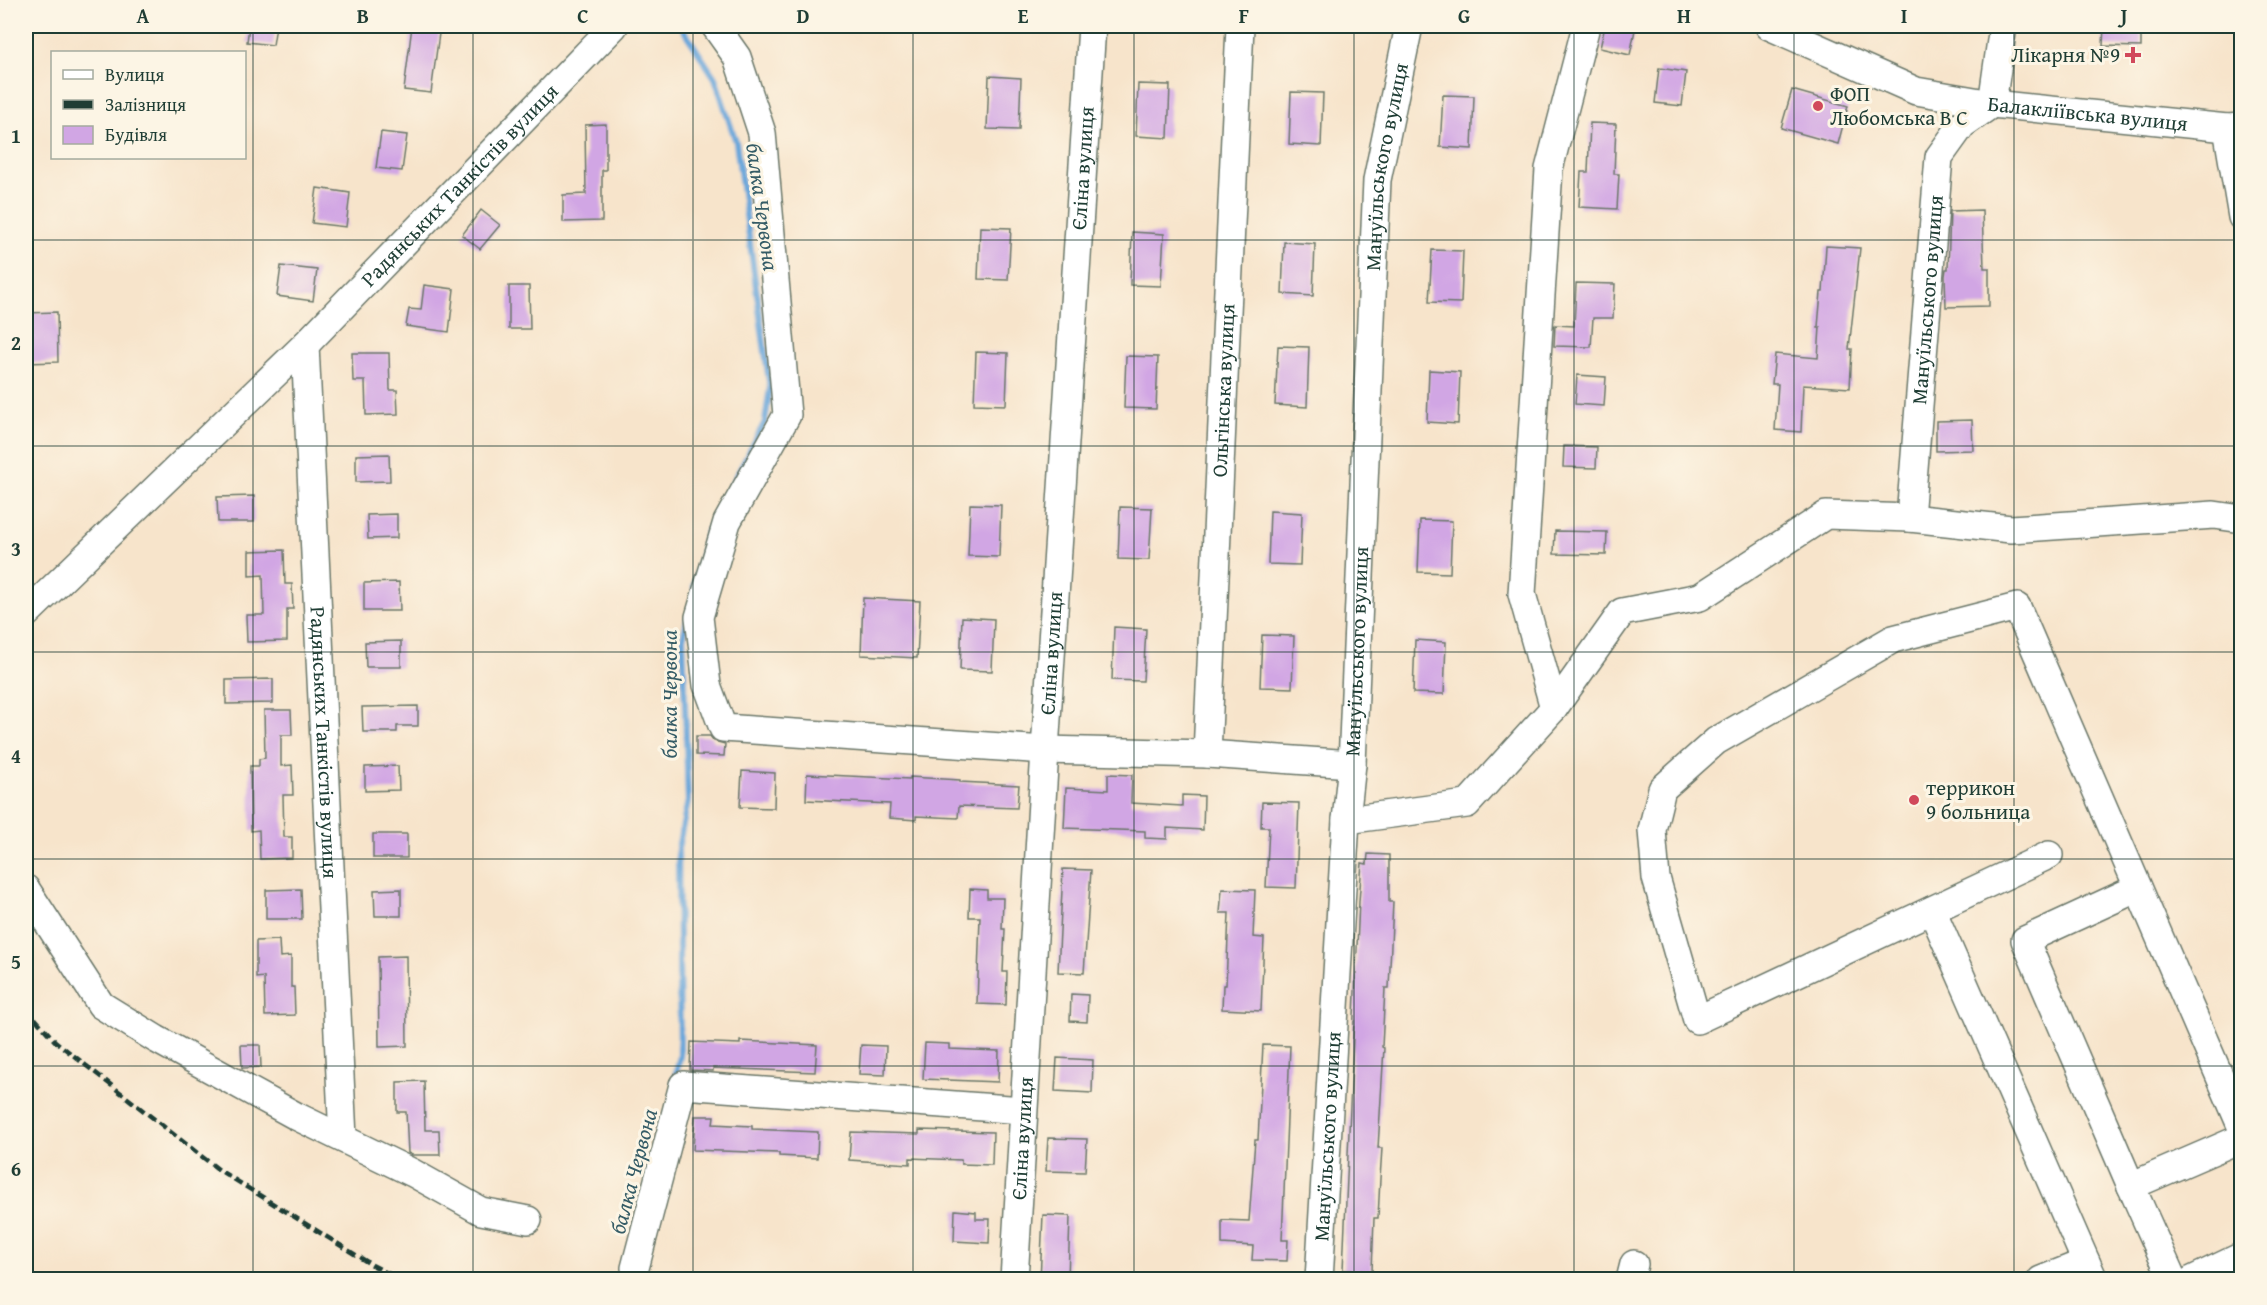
<svg xmlns="http://www.w3.org/2000/svg" width="2267" height="1305" viewBox="0 0 2267 1305" font-family="'Gentium Book Plus',serif">
  <rect width="100%" height="100%" fill="#fcf5e5"/>
  <filter id="ink" filterUnits="userSpaceOnUse"><feTurbulence type="fractalNoise" baseFrequency=".0167" numOctaves="2"/><feDisplacementMap in="SourceGraphic" scale="12" xChannelSelector="R" yChannelSelector="G"/><feConvolveMatrix kernelMatrix="1 2 1 2 8 2 1 2 1" color-interpolation-filters="sRGB"/></filter>
  <filter id="wash" filterUnits="userSpaceOnUse"><feTurbulence type="fractalNoise" baseFrequency=".008" numOctaves="4" result="noise"/><feDisplacementMap in="SourceGraphic" scale="24" xChannelSelector="R" yChannelSelector="G"/><feGaussianBlur stdDeviation="1.35" result="paint"/><feColorMatrix in="noise" values="0 0 0 0 0 0 0 0 0 0 0 0 0 0 0 0 0 1.4 0 .05"/><feComposite in="paint" operator="in"/></filter>
  <g filter="url(#wash)">
    <rect width="100%" height="100%" fill="#f7e4cb"/>
    <g fill="none" stroke-linecap="round" stroke-linejoin="round">
      <g stroke="#68a6da" stroke-width="6">
        <polyline points="681,26 715,78 736,142 770,388 765,422 707,532 694,587"/>
        <polyline points="674,1082 680,1056 678,848 688,801 683,638 688,617"/>
      </g>
    </g>
    <g id="blocks">
      <g fill="#d1a6e4">
        <polygon points="249,26 276,26 273,45 247,42"/>
        <polygon points="412,26 440,26 431,93 404,90"/>
        <polygon points="1605,26 1635,30 1630,55 1600,48"/>
        <polygon points="2104,26 2141,26 2141,47 2103,46"/>
        <polygon points="1659,68 1686,72 1682,106 1655,103"/>
        <polygon points="989,76 1021,78 1019,130 987,129"/>
        <polygon points="1138,84 1170,85 1168,138 1136,136"/>
        <polygon points="1792,90 1848,106 1838,144 1781,128"/>
        <polygon points="1291,92 1323,93 1321,146 1289,144"/>
        <polygon points="1443,95 1474,96 1472,149 1440,147"/>
        <polygon points="1590,123 1616,124 1614,174 1619,174 1617,209 1579,207 1581,172 1588,172"/>
        <polygon points="606,124 606,170 602,170 602,221 563,222 563,195 586,194 585,125"/>
        <polygon points="381,132 407,135 402,171 376,168"/>
        <polygon points="317,188 350,193 346,227 312,223"/>
        <polygon points="481,210 500,225 480,249 462,235"/>
        <polygon points="1982,210 1984,268 1989,268 1989,306 1946,307 1945,276 1946,269 1948,269 1950,211"/>
        <polygon points="980,227 1011,228 1008,280 978,279"/>
        <polygon points="1132,232 1164,234 1161,286 1130,285"/>
        <polygon points="1284,242 1315,244 1313,296 1282,294"/>
        <polygon points="1826,246 1860,248 1849,349 1852,349 1850,388 1803,385 1801,432 1775,430 1778,384 1772,384 1775,354 1818,358 1820,327 1818,327 1821,292 1823,292"/>
        <polygon points="1432,250 1463,251 1461,303 1429,302"/>
        <polygon points="281,266 317,270 313,301 277,296"/>
        <polygon points="1576,283 1615,284 1613,318 1593,318 1591,347 1554,346 1555,325 1574,326"/>
        <polygon points="424,285 454,289 449,332 406,326 409,309 421,310"/>
        <polygon points="509,286 529,286 530,329 509,329"/>
        <polygon points="57,312 58,362 26,363 26,313"/>
        <polygon points="1278,346 1309,347 1307,407 1275,405"/>
        <polygon points="976,352 1008,353 1006,405 974,404"/>
        <polygon points="352,353 389,353 390,390 397,390 398,414 366,415 365,381 353,381"/>
        <polygon points="1126,356 1158,357 1156,409 1124,408"/>
        <polygon points="1429,370 1460,372 1458,424 1427,422"/>
        <polygon points="1577,375 1606,377 1604,406 1575,404"/>
        <polygon points="1972,420 1973,450 1936,451 1936,421"/>
        <polygon points="1564,446 1597,447 1596,468 1563,467"/>
        <polygon points="389,454 390,481 356,482 356,455"/>
        <polygon points="254,496 254,522 218,522 217,497"/>
        <polygon points="970,504 1001,505 999,557 968,556"/>
        <polygon points="1120,507 1152,508 1149,560 1118,559"/>
        <polygon points="1270,511 1302,513 1300,565 1268,564"/>
        <polygon points="397,514 397,538 368,539 367,515"/>
        <polygon points="1420,520 1452,521 1450,573 1418,572"/>
        <polygon points="1555,531 1607,532 1606,555 1554,554"/>
        <polygon points="284,550 285,584 292,584 293,609 287,609 287,641 247,642 246,615 264,615 263,575 249,576 249,551"/>
        <polygon points="399,582 400,611 364,611 364,583"/>
        <polygon points="863,598 920,601 917,658 861,655"/>
        <polygon points="962,617 994,619 992,671 960,670"/>
        <polygon points="1114,627 1146,629 1143,681 1112,680"/>
        <polygon points="1262,635 1294,636 1292,688 1260,687"/>
        <polygon points="1415,640 1446,642 1444,694 1413,693"/>
        <polygon points="401,641 401,667 366,667 365,642"/>
        <polygon points="273,679 273,703 226,704 226,680"/>
        <polygon points="418,706 418,726 397,726 397,732 363,732 362,707"/>
        <polygon points="264,710 291,710 292,735 281,735 281,766 292,765 293,795 283,795 284,837 292,837 292,858 260,859 259,830 251,831 250,766 259,766 259,759 265,758"/>
        <polygon points="696,736 710,736 714,741 725,744 724,756 696,755"/>
        <polygon points="398,766 399,790 365,791 365,767"/>
        <polygon points="742,771 775,773 774,808 740,807"/>
        <polygon points="807,774 910,779 910,777 960,780 960,782 1019,785 1017,808 959,806 958,818 916,816 916,820 889,818 890,804 806,800"/>
        <polygon points="1108,774 1132,775 1131,803 1182,806 1182,795 1204,796 1203,830 1167,828 1167,839 1145,838 1145,831 1064,828 1066,788 1108,790"/>
        <polygon points="1262,802 1299,803 1296,888 1266,887 1269,827 1261,827"/>
        <rect x="373" y="834" width="34" height="24"/>
        <polygon points="1368,854 1389,855 1389,902 1393,902 1389,988 1385,988 1382,1047 1384,1048 1378,1148 1382,1148 1380,1179 1378,1218 1374,1218 1372,1271 1343,1270 1359,901 1362,863 1367,864"/>
        <polygon points="1063,869 1091,870 1084,973 1058,972"/>
        <polygon points="301,889 302,919 266,919 266,890"/>
        <polygon points="401,889 401,916 375,916 374,890"/>
        <polygon points="970,889 987,890 987,898 1003,898 1002,929 1005,929 1003,972 1007,972 1006,1005 977,1004 980,917 969,917"/>
        <polygon points="1222,889 1255,890 1253,937 1264,938 1261,1011 1222,1009 1223,985 1226,985 1229,913 1220,913"/>
        <polygon points="279,940 280,957 291,956 291,987 294,987 295,1015 265,1016 264,977 256,978 256,941"/>
        <polygon points="406,956 407,1046 379,1047 378,957"/>
        <polygon points="1071,994 1088,995 1087,1022 1070,1021"/>
        <polygon points="740,1041 817,1045 815,1072 713,1068 713,1071 690,1070 691,1042 740,1044"/>
        <polygon points="925,1043 949,1044 949,1049 999,1051 998,1082 923,1079"/>
        <polygon points="241,1045 260,1045 261,1067 242,1068"/>
        <polygon points="861,1045 886,1046 885,1075 859,1074"/>
        <polygon points="1263,1045 1290,1046 1282,1240 1288,1240 1287,1261 1252,1260 1253,1246 1222,1244 1222,1220 1249,1221 1255,1140 1258,1140"/>
        <polygon points="1057,1058 1093,1060 1092,1093 1055,1091"/>
        <polygon points="424,1081 425,1130 439,1130 440,1155 412,1155 408,1153 406,1112 397,1112 397,1082"/>
        <polygon points="695,1116 714,1116 713,1124 752,1126 752,1129 818,1132 817,1158 779,1156 779,1153 693,1150"/>
        <polygon points="919,1130 993,1132 992,1165 961,1164 961,1160 910,1158 910,1164 849,1160 851,1132 919,1134"/>
        <polygon points="1048,1138 1087,1139 1085,1172 1046,1171"/>
        <polygon points="955,1210 976,1212 976,1219 990,1219 989,1243 954,1241"/>
        <polygon points="1043,1215 1070,1216 1068,1280 1040,1280"/>
      </g>
    </g>
  </g>
  <g filter="url(#ink)">
    <use href="#blocks" fill-opacity="0" stroke="#6b7769" stroke-width="1.5"/>
    <g fill="none" stroke-linecap="round" stroke-linejoin="round">
      <defs>
        <g id="minor">
          <polyline points="715,26 737,57 762,133 787,415 727,522 699,617 707,685 723,728 1045,750 1207,754 1352,764"/>
          <path id="s1" d="M 1769,26 L 1916,91 L 1992,104 L 2227,128 L 2242,127"/>
          <polyline points="2227,128 2242,217"/>
          <path id="s2" d="M 305,345 L 343,1138"/>
          <path id="s3" d="M 1910,518 L 1939,157 L 1962,125 L 1992,104 L 2003,26"/>
          <path id="s4" d="M 26,614 L 305,345 L 614,26"/>
          <polyline points="1554,708 1522,594 1549,169 1586,26"/>
          <path id="s5" d="M 1207,754 L 1240,26"/>
          <polyline points="1346,820 1467,804 1554,708 1622,612 1700,597 1826,515 1910,518 2011,529 2214,515 2242,519"/>
          <polyline points="2049,855 1697,1020 1656,878 1652,830 1662,789 1716,741 1893,639 2017,607 2242,1128"/>
          <polyline points="26,889 101,1005 156,1039 296,1116 413,1173 481,1211 528,1220"/>
          <polyline points="1932,910 2094,1280"/>
          <polyline points="2131,1186 2025,940 2138,888"/>
          <polyline points="635,1268 683,1085 1023,1110"/>
          <path id="s6" d="M 1014,1280 L 1045,750 L 1092,26"/>
          <path id="s7" d="M 1319,1280 L 1346,820 L 1352,764 L 1377,180 L 1409,26"/>
          <polyline points="1630,1280 1634,1264"/>
          <polyline points="2041,1280 2086,1262"/>
          <polyline points="2173,1280 2131,1186 2242,1138"/>
          <polyline points="2192,1280 2242,1256"/>
        </g>
      </defs>
      <use href="#minor" stroke="#6b7769" stroke-width="30"/>
      <use href="#minor" stroke="#fff" stroke-width="27"/>
      <polyline stroke="#1f3d34" stroke-width="4.5" stroke-dasharray="9 4.5" stroke-linecap="butt" points="26,1008 55,1041 219,1170 372,1265 401,1280"/>
    </g>
  </g>
  <path fill="none" stroke="#1f3d34" stroke-width="1.5" stroke-opacity="0.55" d="M 253,26 L 253,1280M 473,26 L 473,1280M 693,26 L 693,1280M 913,26 L 913,1280M 1134,26 L 1134,1280M 1354,26 L 1354,1280M 1574,26 L 1574,1280M 1794,26 L 1794,1280M 2014,26 L 2014,1280M 26,240 L 2242,240M 26,446 L 2242,446M 26,652 L 2242,652M 26,859 L 2242,859M 26,1066 L 2242,1066"/>
  <g fill="#d1495b" stroke="#fcf5e5" stroke-width="2">
    <path d="M2130 46h6v6h6v6h-6v6h-6v-6h-6v-6h6z"/>
    <circle cx="1818" cy="106" r="6"/>
    <circle cx="1914" cy="800" r="6"/>
  </g>
  <g text-anchor="middle" stroke-width="6" stroke-linejoin="round" paint-order="stroke">
    <g font-size="21" fill="#1f3d34" stroke="#fcf5e5" text-anchor="start">
      <text x="2120" y="62" text-anchor="end">Лікарня №9</text>
      <text x="1830" y="101">ФОП<tspan x="1830" dy="24">Любомська В С</tspan></text>
      <text x="1926" y="795">террикон<tspan x="1926" dy="24">9 больница</tspan></text>
    </g>
    <g font-size="21" fill="#1f3d34" stroke="#fcf5e5">
      <text dy="7" stroke="none"><textPath href="#s1" startOffset="334">Балакліївська вулиця</textPath></text>
      <text dy="7" stroke="none"><textPath href="#s6" startOffset="1114">Єліна вулиця</textPath></text>
      <text dy="7" stroke="none"><textPath href="#s7" startOffset="1116">Мануїльського вулиця</textPath></text>
      <text dy="7" stroke="none"><textPath href="#s4" startOffset="610">Радянських Танкістів вулиця</textPath></text>
      <text dy="7" stroke="none"><textPath href="#s3" startOffset="219">Мануїльського вулиця</textPath></text>
      <text dy="7" stroke="none"><textPath href="#s5" startOffset="364">Ольгінська вулиця</textPath></text>
      <text dy="7" stroke="none"><textPath href="#s7" startOffset="630">Мануїльського вулиця</textPath></text>
      <text dy="7" stroke="none"><textPath href="#s6" startOffset="628">Єліна вулиця</textPath></text>
      <text dy="7" stroke="none"><textPath href="#s2" startOffset="398">Радянських Танкістів вулиця</textPath></text>
      <text dy="7" stroke="none"><textPath href="#s7" startOffset="144">Мануїльського вулиця</textPath></text>
      <text dy="7" stroke="none"><textPath href="#s6" startOffset="142">Єліна вулиця</textPath></text>
    </g>
    <g font-size="22" font-style="italic" fill="#355c66" stroke="#fcf5e5">
      <text transform="translate(763 207) rotate(82)" y="8">балка Червона</text>
      <text transform="translate(669 694) rotate(-90)" y="8">балка Червона</text>
      <text transform="translate(633 1171) rotate(-75)" y="8">балка Червона</text>
    </g>
  </g>
  <rect width="2267" height="1305" fill="none" stroke="#fcf5e5" stroke-width="66"/>
  <rect x="51" y="51" width="195" height="108" fill="#fcf5e5" stroke="#a4ab9e" stroke-width="1.5"/>
  <rect x="63" y="70" width="30" height="9" fill="#ffffff" stroke="#a4ab9e" stroke-width="1.5"/>
  <text x="105" y="81" font-size="18" fill="#1f3d34">Вулиця</text>
  <rect x="63" y="100" width="30" height="9" fill="#1f3d34" stroke="#a4ab9e" stroke-width="1.5"/>
  <text x="105" y="111" font-size="18" fill="#1f3d34">Залізниця</text>
  <rect x="63" y="126" width="30" height="18" fill="#d1a6e4" stroke="#a4ab9e" stroke-width="1.5"/>
  <text x="105" y="141" font-size="18" fill="#1f3d34">Будівля</text>
  <rect x="33" y="33" width="2201" height="1239" fill="none" stroke="#1f3d34" stroke-width="2"/>
  <g font-size="20" text-anchor="middle" font-weight="bold" fill="#1f3d34">
    <text x="143" y="23">A</text>
    <text x="363" y="23">B</text>
    <text x="583" y="23">C</text>
    <text x="803" y="23">D</text>
    <text x="1023" y="23">E</text>
    <text x="1244" y="23">F</text>
    <text x="1464" y="23">G</text>
    <text x="1684" y="23">H</text>
    <text x="1904" y="23">I</text>
    <text x="2124" y="23">J</text>
    <text x="16" y="143">1</text>
    <text x="16" y="350">2</text>
    <text x="16" y="556">3</text>
    <text x="16" y="763">4</text>
    <text x="16" y="969">5</text>
    <text x="16" y="1176">6</text>
  </g>
</svg>
